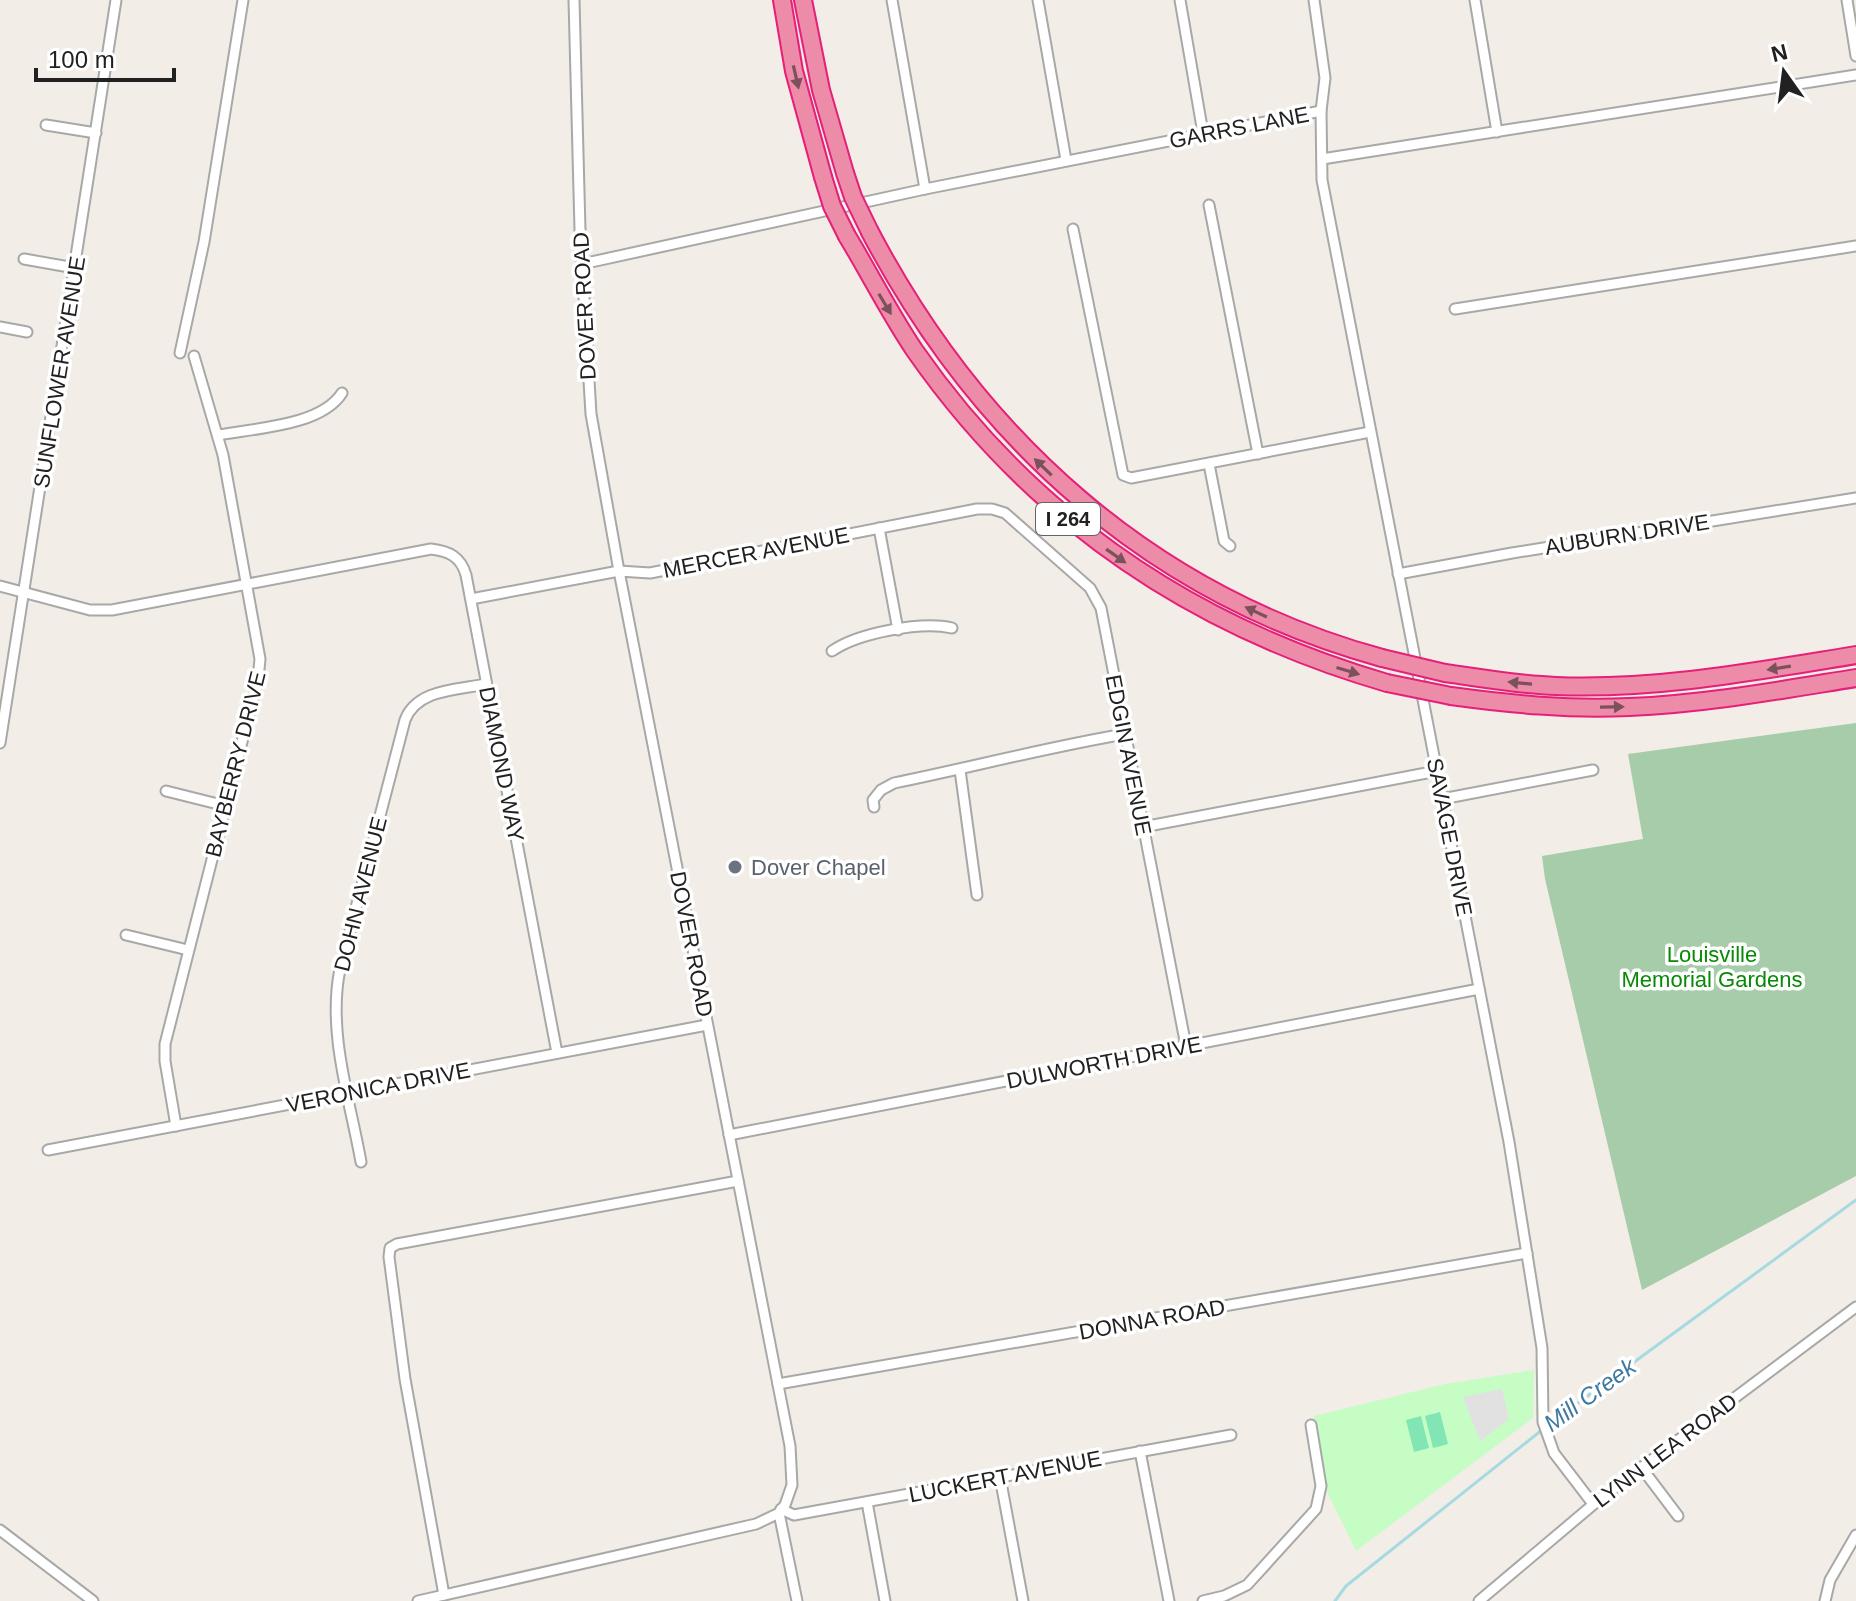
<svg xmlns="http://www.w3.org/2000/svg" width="1856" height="1601" viewBox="0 0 1856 1601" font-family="Arial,sans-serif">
  <rect width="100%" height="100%" fill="#f2ede7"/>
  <polygon fill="#a7cca9" points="1856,723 1856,1176 1642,1290 1545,879 1542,856 1643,839 1628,754"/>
  <polygon fill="#c5fdc4" points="1534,1370 1533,1418 1356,1551 1327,1492 1314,1416 1445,1384"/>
  <g fill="#82e5b4">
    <polygon points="1440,1412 1448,1444 1433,1448 1425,1416"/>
    <polygon points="1421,1416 1429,1448 1414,1452 1406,1420"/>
  </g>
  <polygon fill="#e1e1e1" points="1502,1389 1509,1419 1480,1441 1463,1397"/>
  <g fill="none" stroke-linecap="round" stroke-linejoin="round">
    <polyline stroke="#a6dae1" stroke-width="3" points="1335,1601 1346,1586 1552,1422 1856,1200"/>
    <defs>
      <g id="minor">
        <polyline points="892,0 925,189"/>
        <polyline points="1038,0 1066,160"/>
        <polyline points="1180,0 1203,133"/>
        <polyline points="1314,0 1325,78 1321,111 1322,180 1509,1142 1542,1348 1543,1422 1554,1453 1593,1504"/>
        <polyline points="1475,0 1497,132"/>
        <polyline points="1847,0 1856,56"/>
        <polyline points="46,125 96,133"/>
        <polyline points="1322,159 1856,75"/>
        <polyline points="1209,205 1258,454"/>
        <polyline points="1073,229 1123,475 1131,478 1370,432"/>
        <polyline points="24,259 75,268"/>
        <polyline points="582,264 925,189 1321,111"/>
        <polyline points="1455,309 1856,246"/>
        <polyline points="0,327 27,332"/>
        <polyline points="180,353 204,242 243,0"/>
        <path d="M 219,435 C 255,428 321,426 342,393"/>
        <polyline points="1209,464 1224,541 1230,546"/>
        <polyline points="879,528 898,630"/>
        <polyline points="1398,574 1512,553 1856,498"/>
        <path d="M 0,586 L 90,610 L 112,610 L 431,549 C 449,551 461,557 466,575 L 557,1053"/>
        <polyline points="471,599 619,571 650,573 977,509 992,509 1005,513 1090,588 1101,608 1186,1046"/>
        <path d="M 832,651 C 858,633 921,621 952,628"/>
        <polyline points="0,743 116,0"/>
        <polyline points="960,770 977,895"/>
        <polyline points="166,791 226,806"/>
        <polyline points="1442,799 1593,770"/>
        <path d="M 874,807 L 873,800 L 881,790 L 894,783 C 972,767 1048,747 1125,734"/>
        <polyline points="1143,827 1437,771"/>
        <polyline points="126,935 188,950"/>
        <polyline points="176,1126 165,1061 165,1044 258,679 260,659 223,455 194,356"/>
        <polyline points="729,1135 1479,989"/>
        <polyline points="48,1150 707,1025"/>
        <path d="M 361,1162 C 350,1100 327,1032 340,969 L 405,720 C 417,689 457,690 486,684"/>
        <polyline points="778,1384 1527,1253"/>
        <polyline points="1140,1451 1169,1601"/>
        <polyline points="1641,1467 1678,1516"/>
        <polyline points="1000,1477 1023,1601"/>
        <polyline points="867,1502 885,1601"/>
        <polyline points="781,1509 794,1515 1231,1435"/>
        <polyline points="779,1513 797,1601"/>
        <polyline points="0,1530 93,1601"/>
        <polyline points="444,1595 405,1379 389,1257 390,1248 397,1244 738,1181"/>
        <polyline points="418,1601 756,1524 779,1513 785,1505 792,1485 790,1446 619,571 591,414 580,230 574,0"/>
        <polyline points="1203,1601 1224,1596 1247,1585 1316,1509 1321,1486 1311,1425"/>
        <polyline points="1479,1601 1601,1498 1856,1307"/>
        <polyline points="1825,1601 1830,1580 1856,1535"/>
      </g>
      <g id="motorway">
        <polyline points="782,0 794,71 823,177"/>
        <polyline points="803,0 821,90 845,173"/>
        <path d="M 870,232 C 980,441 1152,595 1382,658"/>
        <path d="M 847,236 C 870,274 890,314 915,351 C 1032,519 1191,626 1387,683"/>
        <path d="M 1445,673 C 1482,678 1519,685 1556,686 C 1657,690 1757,671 1856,655"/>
        <path d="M 1451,696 C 1510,704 1569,710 1629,707 C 1705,704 1781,690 1856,678"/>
      </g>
    </defs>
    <use href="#minor" stroke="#a8a8a8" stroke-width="13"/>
    <use href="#motorway" stroke="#e61f78" stroke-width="20"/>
    <use href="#minor" stroke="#fff" stroke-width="9"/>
    <use href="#motorway" stroke="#ec8ca8" stroke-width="16"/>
    <defs>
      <g id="motorway-bridge">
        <polyline points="845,173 853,197 870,232"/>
        <polyline points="823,177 832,206 847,236"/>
        <polyline points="1382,658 1445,673"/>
        <polyline points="1387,683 1451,696"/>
      </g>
    </defs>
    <use href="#motorway-bridge" stroke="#e61f78" stroke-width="20" stroke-linecap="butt"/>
    <use href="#motorway-bridge" stroke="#ec8ca8" stroke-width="16"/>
  </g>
  <defs><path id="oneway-solid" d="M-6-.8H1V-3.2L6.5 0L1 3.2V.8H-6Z" transform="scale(2)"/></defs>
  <g fill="#7c515e">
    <use href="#oneway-solid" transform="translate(796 77) rotate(77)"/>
    <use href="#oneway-solid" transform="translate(885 304) rotate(59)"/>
    <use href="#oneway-solid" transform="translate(1043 467) rotate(-136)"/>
    <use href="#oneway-solid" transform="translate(1116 556) rotate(35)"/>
    <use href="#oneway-solid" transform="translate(1256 612) rotate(-155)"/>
    <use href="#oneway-solid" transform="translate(1779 668) rotate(171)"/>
    <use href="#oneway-solid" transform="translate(1348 671) rotate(17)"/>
    <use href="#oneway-solid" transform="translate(1520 683) rotate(-175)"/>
    <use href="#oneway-solid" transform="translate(1612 707) rotate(-1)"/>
  </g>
  <circle fill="#6b7280" stroke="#fff" stroke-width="3" cx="735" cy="867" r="8"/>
  <g text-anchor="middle" stroke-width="7" stroke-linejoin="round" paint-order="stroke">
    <rect fill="#fff" stroke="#646464" stroke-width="2" x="1036" y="503" width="64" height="32" rx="6"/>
    <g font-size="20" font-weight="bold" fill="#212121">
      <text x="1068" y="526">I 264</text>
    </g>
    <g font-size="22" fill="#212121" stroke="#fff">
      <text transform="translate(1239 127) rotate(-11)" y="8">GARRS LANE</text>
      <text transform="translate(584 306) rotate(-93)" y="8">DOVER ROAD</text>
      <text transform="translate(59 372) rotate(-81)" y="8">SUNFLOWER AVENUE</text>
      <text transform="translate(1627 534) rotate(-9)" y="8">AUBURN DRIVE</text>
      <text transform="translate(756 552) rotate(-11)" y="8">MERCER AVENUE</text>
      <text transform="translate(1129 755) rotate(79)" y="8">EDGIN AVENUE</text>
      <text transform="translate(235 764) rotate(-76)" y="8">BAYBERRY DRIVE</text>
      <text transform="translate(502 764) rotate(79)" y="8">DIAMOND WAY</text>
      <text transform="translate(1450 837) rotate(79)" y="8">SAVAGE DRIVE</text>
      <text transform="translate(360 894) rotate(-76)" y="8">DOHN AVENUE</text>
      <text transform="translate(692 944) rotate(79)" y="8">DOVER ROAD</text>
      <text transform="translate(1104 1062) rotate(-11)" y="8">DULWORTH DRIVE</text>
      <text transform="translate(378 1087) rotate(-11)" y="8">VERONICA DRIVE</text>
      <text transform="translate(1152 1319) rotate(-10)" y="8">DONNA ROAD</text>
      <text transform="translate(1665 1450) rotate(-37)" y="8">LYNN LEA ROAD</text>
      <text transform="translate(1005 1476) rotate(-11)" y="8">LUCKERT AVENUE</text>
    </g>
    <g font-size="22" fill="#5b616d" stroke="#fff" text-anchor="start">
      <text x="751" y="875">Dover Chapel</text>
    </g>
    <g font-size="22" fill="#098905" stroke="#fff">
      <text x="1712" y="962">Louisville<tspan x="1712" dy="25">Memorial Gardens</tspan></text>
    </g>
    <g font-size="24" font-style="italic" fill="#3e799f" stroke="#fff">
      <text transform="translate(1590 1395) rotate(-36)" y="8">Mill Creek</text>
    </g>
  </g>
  <g transform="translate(1784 72) rotate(346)" stroke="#ffffff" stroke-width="6" paint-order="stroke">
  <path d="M0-6L14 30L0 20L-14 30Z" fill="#212121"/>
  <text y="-12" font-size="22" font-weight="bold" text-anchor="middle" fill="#212121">N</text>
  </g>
  <path d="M36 68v12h138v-12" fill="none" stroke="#212121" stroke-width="4"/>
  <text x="48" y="68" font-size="24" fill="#212121" stroke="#ffffff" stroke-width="6" paint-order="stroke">100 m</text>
</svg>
